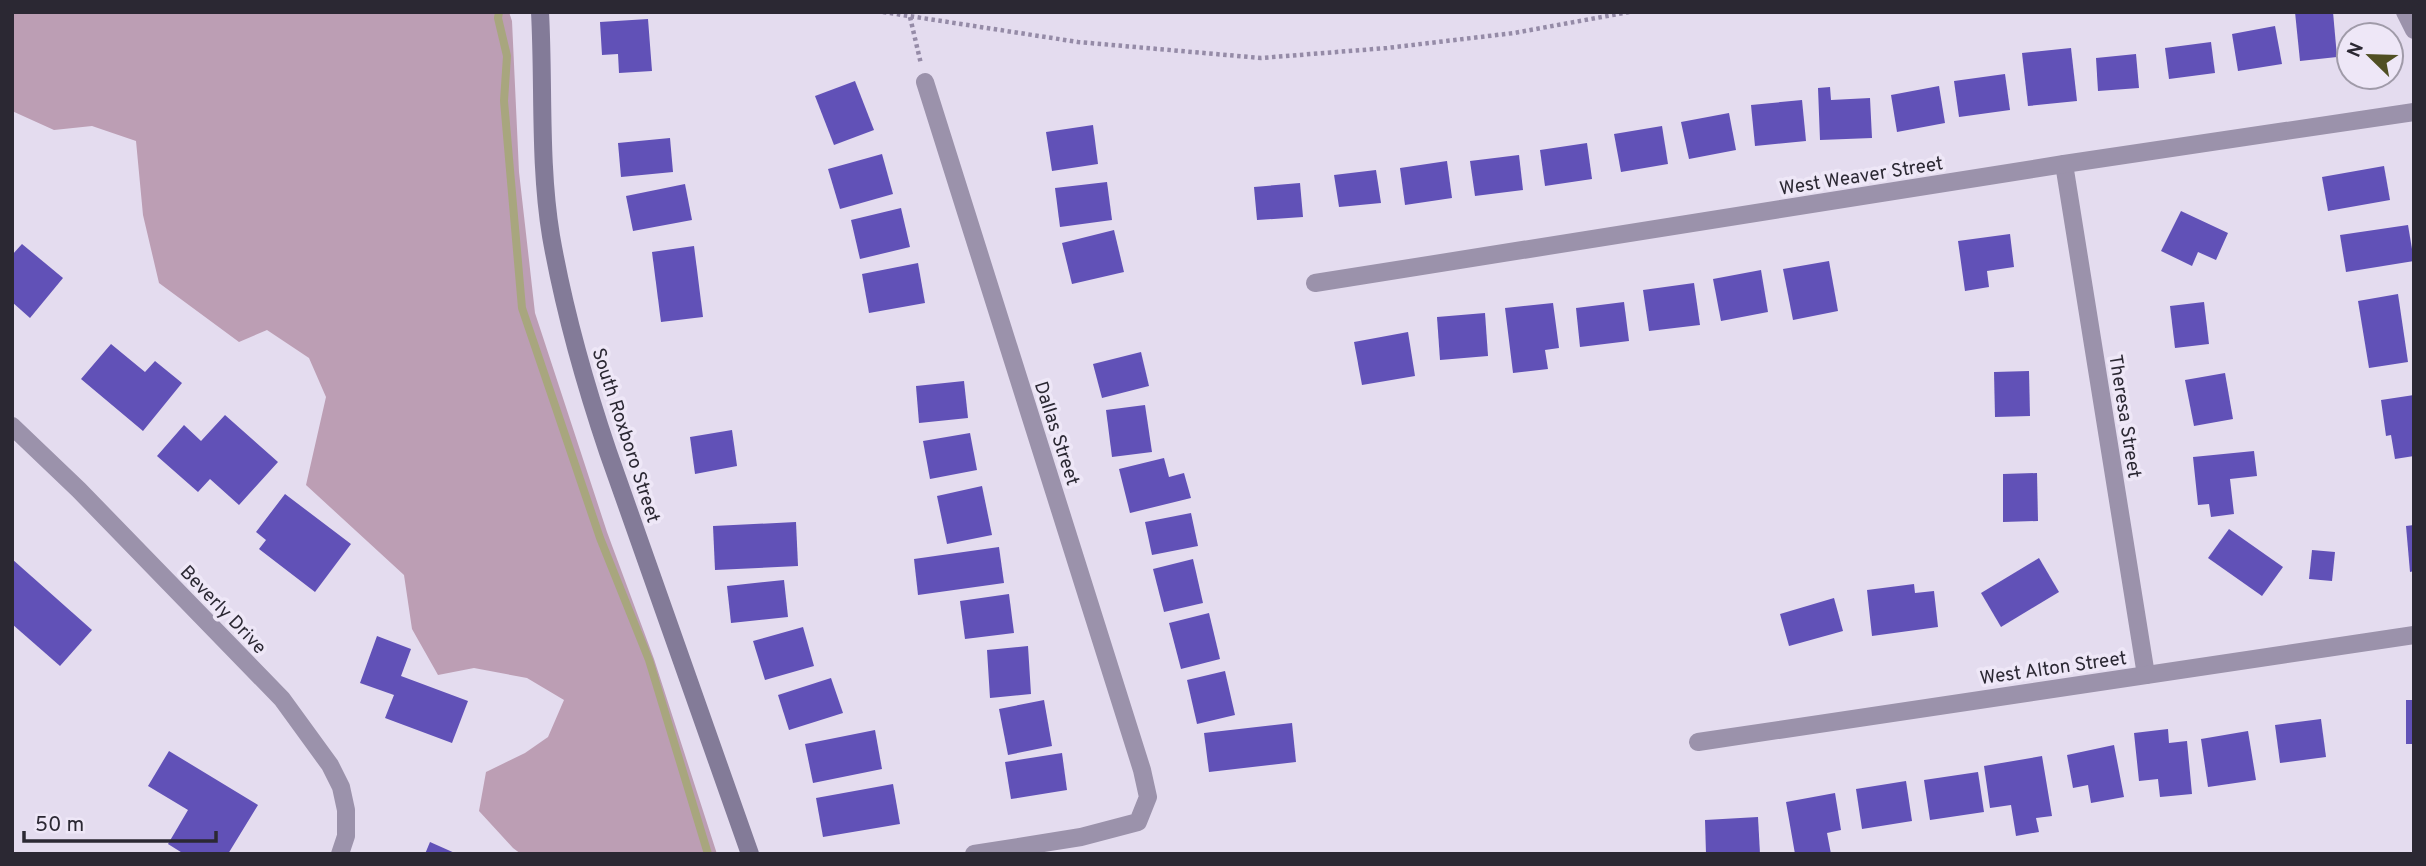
<svg xmlns="http://www.w3.org/2000/svg" width="2426" height="866" viewBox="0 0 2426 866" font-family="Overpass,sans-serif">
  <rect width="100%" height="100%" fill="#e4dcef"/>
  <polygon fill="#bc9eb4" points="12,12 509,12 512,21 519,172 535,313 607,532 654,659 717,854 521,854 513,848 479,811 486,772 525,753 548,737 564,700 527,678 474,668 438,675 412,629 404,575 306,485 326,397 309,358 267,330 239,342 159,283 143,215 136,141 92,126 54,130 12,111"/>
  <g fill="none" stroke-linecap="round" stroke-linejoin="round">
    <polyline stroke="#a8a67e" stroke-width="8" points="499,12 498,18 507,56 504,101 522,308 600,538 649,660 708,854"/>
  </g>
  <g fill="#6151b7">
    <polygon points="2295,12 2333,12 2337,57 2300,61"/>
    <polygon points="648,19 652,71 619,73 618,54 602,55 600,22"/>
    <polygon points="2275,26 2282,64 2238,71 2232,34"/>
    <polygon points="2211,42 2215,73 2169,79 2165,48"/>
    <polygon points="2071,48 2077,101 2028,106 2022,53"/>
    <polygon points="2136,54 2139,88 2098,91 2096,58"/>
    <polygon points="2005,74 2010,110 1959,117 1954,81"/>
    <polygon points="855,81 874,130 834,145 815,96"/>
    <polygon points="1939,86 1945,123 1897,132 1891,95"/>
    <polygon points="1830,87 1831,100 1870,98 1872,138 1820,140 1818,88"/>
    <polygon points="1802,100 1806,141 1755,146 1751,105"/>
    <polygon points="1729,113 1736,150 1689,159 1681,122"/>
    <polygon points="1093,125 1098,164 1052,171 1046,132"/>
    <polygon points="1662,126 1668,164 1621,172 1614,134"/>
    <polygon points="670,138 673,172 621,177 618,143"/>
    <polygon points="1587,143 1592,179 1545,186 1540,150"/>
    <polygon points="882,154 893,194 840,209 828,169"/>
    <polygon points="1519,155 1523,190 1475,196 1470,161"/>
    <polygon points="1447,161 1452,198 1405,205 1400,168"/>
    <polygon points="2384,166 2390,200 2328,211 2322,177"/>
    <polygon points="1376,170 1381,203 1339,207 1334,175"/>
    <polygon points="1107,182 1112,220 1060,227 1055,188"/>
    <polygon points="1300,183 1303,217 1257,220 1254,187"/>
    <polygon points="685,184 692,220 633,231 626,196"/>
    <polygon points="901,208 910,247 860,259 851,220"/>
    <polygon points="2181,211 2228,233 2216,260 2198,252 2192,266 2161,251"/>
    <polygon points="2408,225 2414,261 2346,272 2340,235"/>
    <polygon points="1114,230 1124,272 1072,284 1062,243"/>
    <polygon points="2010,234 2014,267 1987,271 1989,287 1965,291 1958,241"/>
    <polygon points="22,244 63,278 30,318 12,302 12,255"/>
    <polygon points="694,246 703,317 661,322 652,252"/>
    <polygon points="1829,261 1838,311 1793,320 1783,269"/>
    <polygon points="918,263 925,303 869,313 862,274"/>
    <polygon points="1761,270 1768,312 1721,321 1713,279"/>
    <polygon points="1694,283 1700,325 1649,331 1643,290"/>
    <polygon points="2398,294 2408,362 2369,368 2358,301"/>
    <polygon points="1624,302 1629,341 1580,347 1576,308"/>
    <polygon points="2204,302 2209,344 2175,348 2170,306"/>
    <polygon points="1553,303 1559,348 1545,350 1548,369 1513,373 1505,308"/>
    <polygon points="1485,313 1488,356 1440,360 1437,317"/>
    <polygon points="1408,332 1415,376 1362,385 1354,342"/>
    <polygon points="111,344 145,372 155,361 182,383 143,431 81,379"/>
    <polygon points="1141,352 1149,386 1102,398 1093,364"/>
    <polygon points="2029,371 2030,416 1995,417 1994,372"/>
    <polygon points="2225,373 2233,419 2194,426 2185,380"/>
    <polygon points="964,381 968,418 919,423 916,386"/>
    <polygon points="2414,395 2414,456 2395,459 2391,435 2386,436 2381,400"/>
    <polygon points="1145,405 1152,452 1112,457 1106,410"/>
    <polygon points="225,415 278,462 239,505 210,479 198,492 157,456 184,425 201,441"/>
    <polygon points="732,430 737,466 695,474 690,437"/>
    <polygon points="970,433 977,470 930,479 923,441"/>
    <polygon points="2254,451 2257,476 2230,479 2234,514 2211,517 2209,504 2198,505 2193,457"/>
    <polygon points="1164,458 1169,477 1184,473 1191,498 1130,513 1119,469"/>
    <polygon points="2037,473 2038,521 2003,522 2003,474"/>
    <polygon points="982,486 992,535 947,544 937,496"/>
    <polygon points="285,494 351,544 315,592 259,549 266,540 256,532"/>
    <polygon points="1191,513 1198,546 1152,555 1145,522"/>
    <polygon points="796,522 798,566 715,570 713,526"/>
    <polygon points="2414,525 2414,571 2410,572 2406,526"/>
    <polygon points="2229,529 2283,567 2262,596 2208,558"/>
    <polygon points="999,547 1004,583 918,595 914,559"/>
    <polygon points="2312,550 2335,552 2332,581 2309,579"/>
    <polygon points="2039,558 2059,592 2001,627 1981,593"/>
    <polygon points="12,559 92,630 60,666 12,624"/>
    <polygon points="1193,559 1203,603 1164,612 1153,569"/>
    <polygon points="784,580 788,617 731,623 727,586"/>
    <polygon points="1914,584 1915,593 1934,591 1938,627 1872,636 1867,590"/>
    <polygon points="1009,594 1014,633 965,639 960,601"/>
    <polygon points="1834,598 1843,631 1789,646 1780,614"/>
    <polygon points="1209,613 1220,659 1181,669 1169,623"/>
    <polygon points="803,627 814,666 765,680 753,641"/>
    <polygon points="377,636 411,649 401,676 468,701 452,743 385,718 394,695 360,683"/>
    <polygon points="1028,646 1031,694 990,698 987,650"/>
    <polygon points="1225,671 1235,715 1197,724 1187,680"/>
    <polygon points="831,678 843,713 789,730 778,695"/>
    <polygon points="1044,700 1052,746 1008,755 999,709"/>
    <rect x="2406" y="700" width="8" height="44"/>
    <polygon points="2321,719 2326,757 2280,763 2275,725"/>
    <polygon points="1292,723 1296,762 1209,772 1204,733"/>
    <polygon points="2168,729 2169,743 2187,741 2192,794 2160,797 2158,779 2139,781 2134,733"/>
    <polygon points="875,730 882,769 813,783 805,744"/>
    <polygon points="2248,731 2256,780 2208,787 2201,739"/>
    <polygon points="2114,745 2124,797 2091,803 2088,785 2073,788 2067,755"/>
    <polygon points="169,751 258,805 228,854 184,854 168,844 188,810 148,786"/>
    <polygon points="1062,753 1067,790 1011,799 1005,762"/>
    <polygon points="2042,756 2052,816 2036,818 2039,832 2016,836 2011,805 1990,808 1984,766"/>
    <polygon points="1978,772 1984,812 1930,820 1924,780"/>
    <polygon points="1906,781 1912,821 1862,829 1856,789"/>
    <polygon points="893,784 900,824 823,837 816,798"/>
    <polygon points="1835,793 1841,830 1827,833 1831,854 1795,854 1786,802"/>
    <polygon points="1758,817 1760,854 1706,854 1705,820"/>
    <polygon points="430,842 457,854 425,854"/>
  </g>
  <g fill="none" stroke-linecap="round" stroke-linejoin="round">
    <g stroke="#958ba7" stroke-width="4.5" stroke-dasharray="3.5 3.5" stroke-linecap="butt">
      <polyline points="883,12 1078,42 1261,58 1387,48 1514,33 1629,12"/>
      <polyline points="910,17 921,64"/>
    </g>
    <g stroke="#9b92ab" stroke-width="18">
      <polyline points="2405,12 2414,30"/>
      <polyline points="925,82 1142,770 1148,797 1138,822 1081,837 974,854"/>
      <polyline points="2064,164 2146,675"/>
      <polyline points="1315,283 2064,164 2414,112"/>
      <polyline points="12,426 79,490 282,699 330,765 341,787 346,810 346,836 340,854"/>
      <polyline points="1698,742 2414,635"/>
    </g>
    <path stroke="#837b98" stroke-width="18" d="M 540,12 C 544,86 539,163 551,236 C 564,310 584,381 608,452 L 750,854"/>
  </g>
  <g text-anchor="middle" stroke-width="7" stroke-linejoin="round" paint-order="stroke">
    <g font-size="19" fill="#2b2833" stroke="#eee7f7">
      <text transform="translate(1861 175) rotate(-9)" y="7">West Weaver Street</text>
      <text transform="translate(2126 416) rotate(81)" y="7">Theresa Street</text>
      <text transform="translate(1058 433) rotate(72)" y="7">Dallas Street</text>
      <text transform="translate(627 435) rotate(72)" y="7">South Roxboro Street</text>
      <text transform="translate(224 609) rotate(46)" y="7">Beverly Drive</text>
      <text transform="translate(2053 667) rotate(-8)" y="7">West Alton Street</text>
    </g>
  </g>
  <rect width="2426" height="866" fill="none" stroke="#2b2833" stroke-width="28"/>
  <g transform="translate(2370 56) rotate(293)"><circle r="33" fill="#eee7f7" stroke="#a09ba9" stroke-width="2"/>
  <path d="M0-5L12 26L0 18L-12 26Z" fill="#504f23"/>
  <text y="-10" font-size="19" font-weight="bold" text-anchor="middle" fill="#2b2833">N</text>
  </g>
  <path d="M24 831v10h192v-10" fill="none" stroke="#2b2833" stroke-width="3.5"/>
  <text x="35" y="831" font-size="21" fill="#2b2833" stroke="#eee7f7" stroke-width="5" paint-order="stroke">50 m</text>
</svg>
